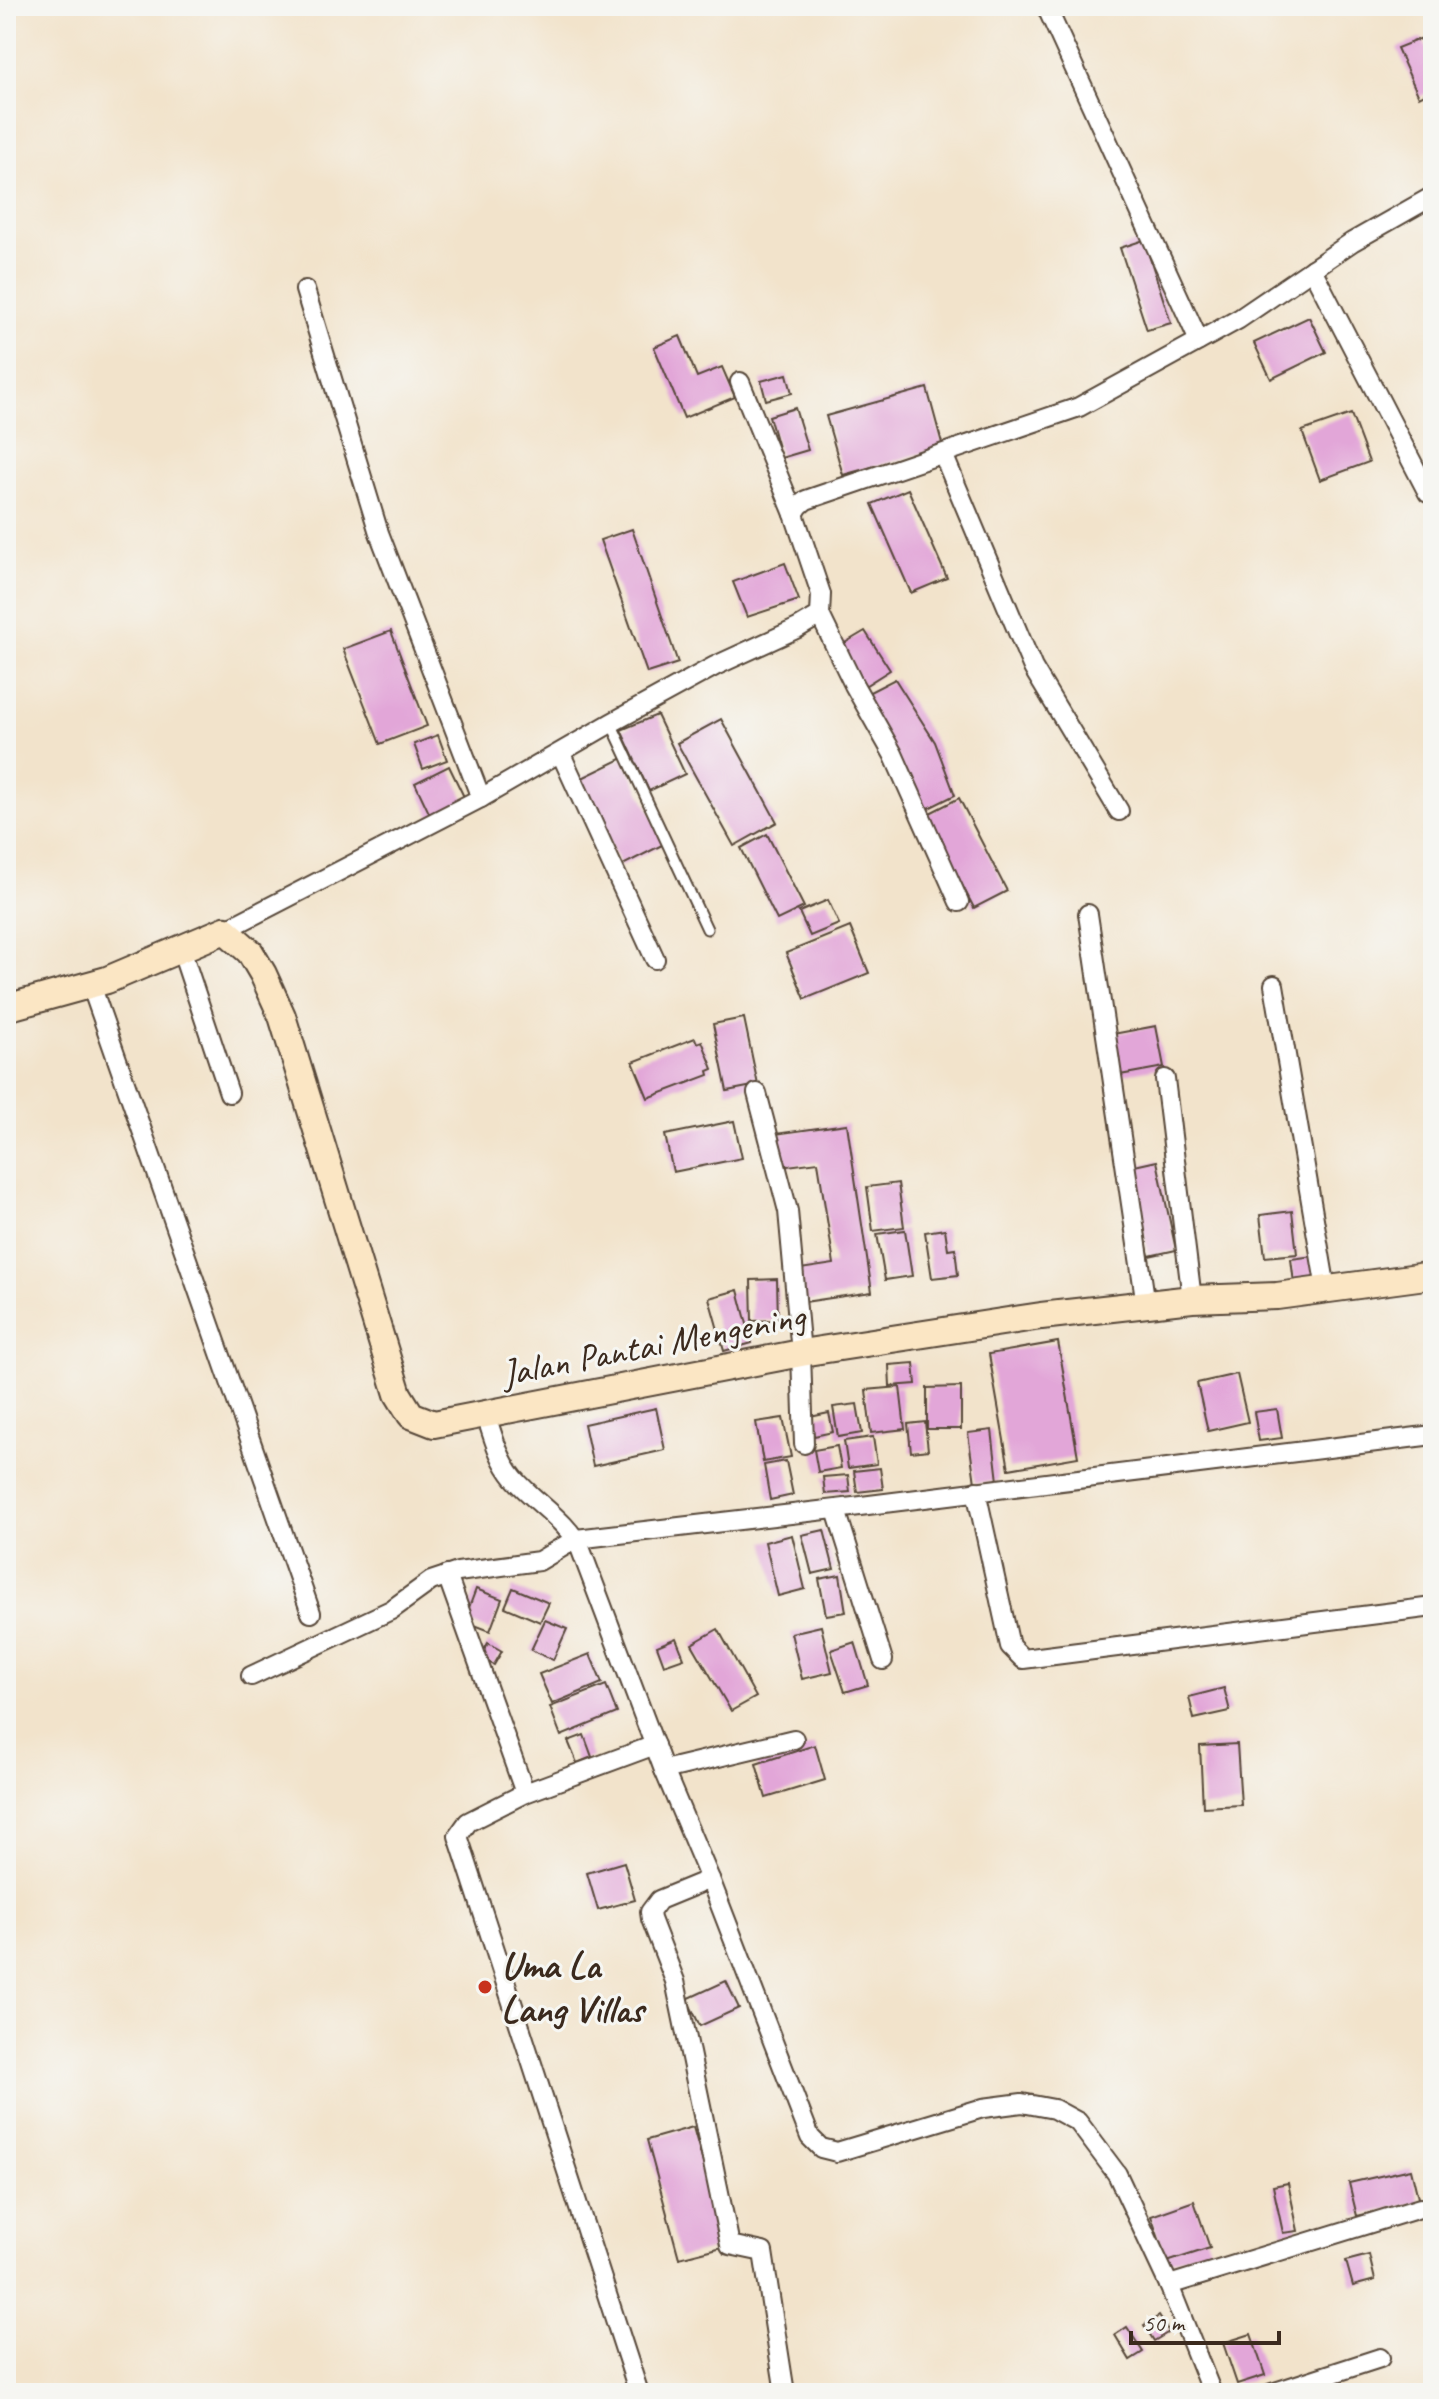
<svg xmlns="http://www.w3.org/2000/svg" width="1439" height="2399" viewBox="0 0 1439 2399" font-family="Caveat,sans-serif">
  <rect width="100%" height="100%" fill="#f6f6f2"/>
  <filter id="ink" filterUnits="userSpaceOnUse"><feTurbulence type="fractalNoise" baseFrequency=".0125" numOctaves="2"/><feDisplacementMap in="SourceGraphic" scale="16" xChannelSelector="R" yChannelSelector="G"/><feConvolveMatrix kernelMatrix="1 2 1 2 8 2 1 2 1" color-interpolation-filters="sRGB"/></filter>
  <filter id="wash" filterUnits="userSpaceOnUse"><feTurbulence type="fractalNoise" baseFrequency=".006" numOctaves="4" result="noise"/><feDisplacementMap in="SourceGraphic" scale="32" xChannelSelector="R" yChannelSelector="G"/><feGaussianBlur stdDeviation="1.8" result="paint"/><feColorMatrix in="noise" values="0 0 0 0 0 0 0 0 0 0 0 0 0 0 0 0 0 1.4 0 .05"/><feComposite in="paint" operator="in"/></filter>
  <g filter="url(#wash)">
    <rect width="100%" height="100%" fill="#f2e3cb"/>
    <g id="blocks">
      <g fill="#e2a6d8">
        <polygon points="1422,38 1433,62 1433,90 1419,97 1397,48"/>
        <polygon points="1144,240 1171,323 1147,330 1120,248"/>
        <polygon points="1309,317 1326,352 1271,379 1254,343"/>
        <polygon points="680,336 697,377 722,367 735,397 684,418 654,347"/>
        <polygon points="787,374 792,393 766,400 761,381"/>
        <polygon points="927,388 943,447 843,475 826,416"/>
        <polygon points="795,408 808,450 781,458 769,416"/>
        <polygon points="1351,414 1369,462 1320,480 1302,431"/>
        <polygon points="908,489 947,578 911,593 872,504"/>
        <polygon points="632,529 678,663 647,673 600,540"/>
        <polygon points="785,563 799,600 747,617 733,582"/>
        <polygon points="391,631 427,726 380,744 343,649"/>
        <polygon points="865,631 890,670 863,687 838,647"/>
        <polygon points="895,679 935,742 955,795 923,811 864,695"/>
        <polygon points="657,715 685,774 649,791 621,730"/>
        <polygon points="721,719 777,822 734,846 677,743"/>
        <polygon points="438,735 447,760 423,769 414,744"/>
        <polygon points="623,758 666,843 621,866 578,780"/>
        <polygon points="449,766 466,801 431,817 415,783"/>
        <polygon points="959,798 1007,891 974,908 926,815"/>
        <polygon points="767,834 804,907 777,920 741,848"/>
        <polygon points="828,900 839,924 810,936 799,912"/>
        <polygon points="850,927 869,973 805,999 786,953"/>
        <polygon points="744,1018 758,1085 727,1091 713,1024"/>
        <polygon points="1156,1026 1164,1067 1120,1075 1113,1034"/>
        <polygon points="695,1038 697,1043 702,1041 713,1069 708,1071 709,1075 648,1098 633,1062"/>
        <polygon points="734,1121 742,1158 673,1172 665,1135"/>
        <polygon points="847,1124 872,1292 804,1302 800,1269 834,1264 818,1162 780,1167 775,1134"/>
        <polygon points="1157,1161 1176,1250 1149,1256 1130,1167"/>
        <polygon points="898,1183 904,1227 873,1231 867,1187"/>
        <polygon points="1292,1211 1297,1254 1265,1257 1260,1215"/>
        <polygon points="945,1229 948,1249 955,1248 958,1275 932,1278 925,1232"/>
        <polygon points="905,1230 912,1276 885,1280 877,1234"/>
        <polygon points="1314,1256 1317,1288 1295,1291 1291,1259"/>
        <polygon points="777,1279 778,1320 752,1321 751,1280"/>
        <polygon points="738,1290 752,1343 724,1351 709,1298"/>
        <polygon points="1058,1342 1078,1457 1009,1469 989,1354"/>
        <polygon points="914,1363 916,1384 890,1386 889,1365"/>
        <polygon points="1237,1374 1248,1422 1208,1431 1197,1383"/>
        <polygon points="900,1387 905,1429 871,1433 866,1390"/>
        <polygon points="961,1387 961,1429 927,1429 927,1388"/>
        <polygon points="857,1404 862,1433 838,1437 833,1407"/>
        <polygon points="656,1408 665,1450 593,1466 584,1424"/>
        <polygon points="1277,1409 1282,1438 1259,1441 1254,1412"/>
        <polygon points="829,1413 833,1432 814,1436 810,1417"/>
        <polygon points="783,1418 791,1457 763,1462 756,1422"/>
        <polygon points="925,1422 928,1450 911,1452 908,1424"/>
        <polygon points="992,1430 998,1481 975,1483 968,1433"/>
        <polygon points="873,1437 877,1464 848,1468 844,1441"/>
        <polygon points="837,1446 841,1468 818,1472 814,1450"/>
        <polygon points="786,1461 793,1495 770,1500 764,1465"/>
        <polygon points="880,1468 883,1489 857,1492 854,1471"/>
        <polygon points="848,1475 850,1492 825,1494 823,1477"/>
        <polygon points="824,1530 834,1569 812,1574 802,1535"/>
        <polygon points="792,1535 805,1589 778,1596 765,1542"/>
        <polygon points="840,1575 846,1612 826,1615 819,1579"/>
        <polygon points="513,1588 549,1603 540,1622 505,1607"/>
        <polygon points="476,1589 502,1599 490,1631 464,1621"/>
        <polygon points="545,1620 567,1629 553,1660 531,1650"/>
        <polygon points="821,1626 832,1672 802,1679 791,1633"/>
        <polygon points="718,1629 756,1697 731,1711 692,1644"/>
        <polygon points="676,1638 684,1658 664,1665 657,1646"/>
        <polygon points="855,1642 868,1685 845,1692 831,1650"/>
        <polygon points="488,1643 502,1651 494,1665 480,1658"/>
        <polygon points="590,1654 602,1683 552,1704 539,1674"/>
        <polygon points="606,1685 617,1713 561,1736 550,1707"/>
        <polygon points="1224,1688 1230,1711 1194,1719 1189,1697"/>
        <polygon points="584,1735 592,1757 577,1763 568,1741"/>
        <polygon points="1237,1744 1241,1805 1203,1807 1200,1746"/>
        <polygon points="815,1745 825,1780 766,1798 756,1764"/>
        <polygon points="624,1862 635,1900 598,1910 587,1873"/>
        <polygon points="726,1981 739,2008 700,2026 687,1999"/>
        <polygon points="693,2127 726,2246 679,2258 647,2140"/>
        <polygon points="1411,2169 1419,2202 1357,2216 1349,2183"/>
        <polygon points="1288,2183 1298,2231 1283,2233 1273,2186"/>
        <polygon points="1194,2201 1210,2248 1167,2262 1151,2216"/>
        <polygon points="1369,2255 1375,2280 1353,2286 1346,2261"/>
        <polygon points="1159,2316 1169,2332 1154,2341 1144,2325"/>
        <polygon points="1127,2327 1143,2352 1130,2360 1115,2335"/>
        <polygon points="1251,2334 1265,2375 1237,2384 1223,2343"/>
      </g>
    </g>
  </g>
  <g filter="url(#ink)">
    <use href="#blocks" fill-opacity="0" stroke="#564638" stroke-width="2"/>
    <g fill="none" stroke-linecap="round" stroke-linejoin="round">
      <defs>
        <polyline id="lane" points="611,723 707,929"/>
        <g id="street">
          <polyline points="1046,6 1199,341"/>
          <polyline points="1312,269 1428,493"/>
          <polyline points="305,290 379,533 481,798"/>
          <polyline points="740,382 794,514"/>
          <polyline points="943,454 1033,668 1119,811"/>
          <polyline points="820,615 854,685 893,754 959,902"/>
          <polyline points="561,754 655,959"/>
          <polyline points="1088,914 1146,1305"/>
          <polyline points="225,930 481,798 611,723 715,666 798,628 820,615 821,594 794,514 799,506 806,500 1079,407 1239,319 1352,242 1433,196"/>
          <polyline points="181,949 229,1093"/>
          <polyline points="91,985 311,1613"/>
          <polyline points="1274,985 1326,1289"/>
          <polyline points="1165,1079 1192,1299"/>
          <polyline points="757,1093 788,1211 801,1353 804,1444"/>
          <path d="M 486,1415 C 493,1437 499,1460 514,1478 C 535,1503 567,1520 581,1550 L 664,1770 L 710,1879 L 810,2137 L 821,2148 L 837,2152 L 983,2108 L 1022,2103 L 1054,2109 L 1078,2122 L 1117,2174 L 1169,2285 L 1212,2393"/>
          <polyline points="976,1491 1010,1646 1023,1659 1433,1607"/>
          <polyline points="836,1510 883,1660"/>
          <polyline points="447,1575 525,1793"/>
          <path d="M 251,1676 L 391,1610 L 431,1581 L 458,1572 L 539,1561 L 576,1539 C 862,1507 1148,1471 1433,1435"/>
          <polyline points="664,1770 794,1739"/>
          <polyline points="710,1879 659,1900 650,1912 651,1919 675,1981 730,2245 763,2252 785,2393"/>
          <polyline points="1169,2285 1420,2208"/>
          <polyline points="639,2393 458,1836 468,1822 525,1793 655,1745"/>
          <polyline points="1272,2393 1380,2358"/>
        </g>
        <polyline id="secondary" points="6,1008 107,980 225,930 250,952 263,974 282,1016 398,1394 411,1415 434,1424 801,1353 1041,1316 1192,1299 1277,1296 1433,1275"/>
      </defs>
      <use href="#lane" stroke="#564638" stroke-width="13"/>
      <use href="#street" stroke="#564638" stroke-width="22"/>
      <use href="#secondary" stroke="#564638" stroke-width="30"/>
      <use href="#lane" stroke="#fff" stroke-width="9"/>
      <use href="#street" stroke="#fff" stroke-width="18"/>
      <use href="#secondary" stroke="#fbe6c4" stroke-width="26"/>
    </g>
  </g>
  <circle fill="#c8321e" stroke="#f6f6f2" stroke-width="3" cx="485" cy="1987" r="8"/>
  <g text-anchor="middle" stroke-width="6" stroke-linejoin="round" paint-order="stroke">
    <g font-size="38" fill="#3b2a1e" stroke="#f6f6f2">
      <text transform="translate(653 1344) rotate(-11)" y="13">Jalan Pantai Mengening</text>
    </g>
    <g font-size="38" font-weight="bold" fill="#3b2a1e" stroke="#f6f6f2" text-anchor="start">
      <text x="501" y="1978">Uma La<tspan x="501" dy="44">Lang Villas</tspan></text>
    </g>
  </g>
  <rect width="1439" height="2399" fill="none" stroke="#f6f6f2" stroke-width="32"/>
  <path d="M1131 2331v12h148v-12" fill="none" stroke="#3b2a1e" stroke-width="4"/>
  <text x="1143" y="2331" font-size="24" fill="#3b2a1e" stroke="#f6f6f2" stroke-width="6" paint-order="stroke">50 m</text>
</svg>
